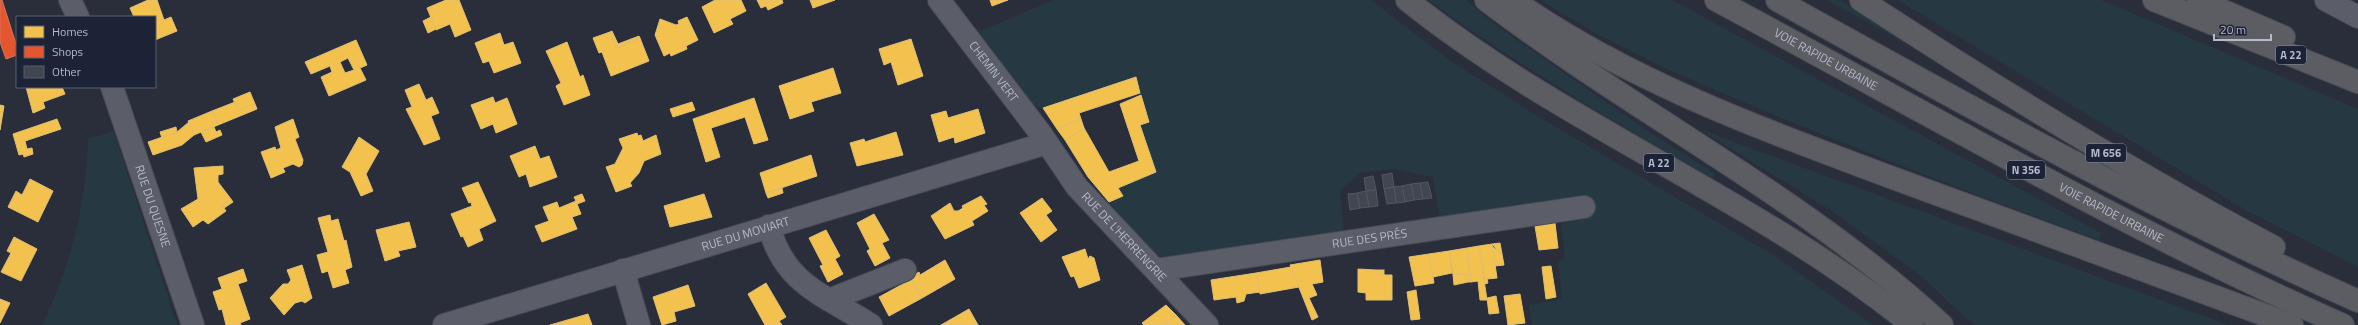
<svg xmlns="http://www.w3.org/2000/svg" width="2358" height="325" viewBox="0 0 2358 325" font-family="'Titillium Web',sans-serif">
  <rect width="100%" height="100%" fill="#2a2e3b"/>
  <g fill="#263842">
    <polygon points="1054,0 1371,0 1452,62 1539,117 1773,255 1873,325 1532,325 1529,305 1562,299 1558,262 1565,258 1561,226 1569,217 1440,219 1433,177 1394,169 1362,172 1340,190 1344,233 1159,260 1109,202 1123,196 1118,188 1156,172 1140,125 1148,122 1136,78 1043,108 1030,104 975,33"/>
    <path d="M 1428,0 L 1466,0 L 1497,26 L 1646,130 L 1714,173 L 1713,179 C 1615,122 1519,66 1428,0 Z"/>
    <path d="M 1541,0 L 1672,0 L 2101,233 L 2099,240 C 1993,201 1887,161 1782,118 C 1699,84 1616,49 1541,0 Z"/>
    <polygon points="1827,0 1840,0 1907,44"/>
    <polygon points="1898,0 2101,0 2358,109 2358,267 2244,209"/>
    <polygon points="1699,129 2228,325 1974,325 1921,276 1835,213"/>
    <path d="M 114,131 L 177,325 L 42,325 C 71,265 86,205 88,139 Z"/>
  </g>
  <g fill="#f2c14e" stroke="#dfbf74" fill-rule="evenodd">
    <polygon points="148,0 157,0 164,20 171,17 177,31 155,40 155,17 134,17 130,8"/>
    <polygon points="446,0 459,0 471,30 455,37 450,24 436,30 427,8"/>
    <polygon points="715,0 741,0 746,11 730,19 733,24 714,33 702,7"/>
    <polygon points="757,0 782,0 783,3 768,10 766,6 761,8"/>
    <polygon points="810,0 835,0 813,8"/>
    <polygon points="990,0 1008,0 992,6"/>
    <polygon points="431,17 436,29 428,33 423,21"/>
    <polygon points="687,17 698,40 686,46 687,49 671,56 670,53 664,56 655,35 660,19 676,25 679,24 678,21"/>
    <polygon points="612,31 618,44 639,36 640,38 616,48 610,32"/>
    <polygon points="610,32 616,48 640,38 649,61 611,76 602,52 599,53 593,38"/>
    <polygon points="500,33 504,45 513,42 521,63 494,73 489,61 483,63 475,43"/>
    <polygon points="911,39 923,76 898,85 891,62 884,65 879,49"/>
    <path d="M 356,40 L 367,65 L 360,68 L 366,80 L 329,96 L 321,77 L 332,72 L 330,66 L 311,74 L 305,62 ZM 348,58 L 354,70 L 345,73 L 340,62 Z"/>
    <polygon points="567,42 580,77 583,75 590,95 564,105 556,86 561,83 546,51"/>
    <polygon points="833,68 841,93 811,102 814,111 790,119 779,86"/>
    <polygon points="1136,77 1140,93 1079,113 1081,119 1057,129 1043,108"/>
    <polygon points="419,84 426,100 432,97 439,113 431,116 440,139 424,145 406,109 412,107 405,90"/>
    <polygon points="26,87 62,87 65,94 43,102 45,108 33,113"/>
    <polygon points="250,92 255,104 238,110 233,99"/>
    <polygon points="1141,95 1149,122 1140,125 1156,172 1118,188 1123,196 1109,202 1088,177 1065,140 1084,128 1109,172 1139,161 1120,104"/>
    <polygon points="493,97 495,103 507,98 517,124 496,133 493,124 481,129 471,105"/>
    <polygon points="754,98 768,140 754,144 745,117 711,128 720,157 706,162 693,119"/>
    <polygon points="235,102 238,110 255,104 257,109 218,125 212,111"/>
    <polygon points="692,102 695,110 673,117 670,109"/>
    <polygon points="0,105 4,106 0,130"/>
    <polygon points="978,109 985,133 955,143 954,137 939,142 931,115 946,111 948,118"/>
    <polygon points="212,111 218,125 194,135 188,121"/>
    <polygon points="57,119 61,129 25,141 27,149 32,148 33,154 24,157 23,154 19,155 13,134"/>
    <polygon points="293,119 299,137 295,139 303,160 302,165 299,167 293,164 283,168 285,172 271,178 261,152 275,147 276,150 281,148 275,127"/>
    <polygon points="1081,119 1084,128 1065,140 1057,129"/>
    <polygon points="189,122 194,135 182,145 153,155 148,142 177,132"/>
    <polygon points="176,127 177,132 162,138 160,132"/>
    <polygon points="214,127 216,132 220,130 222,135 206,142 201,132"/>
    <polygon points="896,132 903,155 857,166 850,143 864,139 865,142"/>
    <polygon points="637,133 638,136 641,135 643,141 656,135 661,154 644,161 639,173 630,183 632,186 616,192 606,167 615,164 623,148 619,139"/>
    <polygon points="359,137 379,151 366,174 373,191 361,196 350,172 342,167"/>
    <polygon points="535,146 540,159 549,156 557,177 530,187 526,174 519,177 510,156"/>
    <polygon points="811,155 817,176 766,193 760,173"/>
    <polygon points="223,166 223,174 218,175 218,182 231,199 222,205 226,211 208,224 203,220 193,227 181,209 198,199 194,168"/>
    <polygon points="30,179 53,191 38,222 8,207 16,191 22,195"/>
    <polygon points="478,182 496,221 479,229 483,240 468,247 463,236 461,237 451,214 472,206 471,202 469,203 462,188"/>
    <polygon points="782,188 783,193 768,198 766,193"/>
    <polygon points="582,194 585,201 577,204 581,214 572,217 577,229 542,242 535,226 549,221 543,207 557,202 559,208 576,201 574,197"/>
    <polygon points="704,194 712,217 670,227 664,206"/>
    <polygon points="981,196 987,204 984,205 988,211 972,221 974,225 945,239 931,216 950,203 954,211 958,211 963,208 962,206"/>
    <polygon points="1042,198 1052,211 1046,215 1057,230 1041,242 1020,213"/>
    <polygon points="231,199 233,202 224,208 222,205"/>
    <polygon points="874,214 889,240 882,243 890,258 875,266 867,251 870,249 857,223"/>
    <polygon points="330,215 331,221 338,219 344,241 346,240 352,267 345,270 349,283 333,288 328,271 322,273 317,255 328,252 318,218"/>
    <polygon points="409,222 416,247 398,251 400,256 385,261 376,230"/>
    <polygon points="1555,223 1558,248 1539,250 1535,226"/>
    <polygon points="826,230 840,256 835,259 843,274 828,282 820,266 823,265 809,238"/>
    <polygon points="14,237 37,249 21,281 1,272 11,253 7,251"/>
    <polygon points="1500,243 1502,254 1492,244"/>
    <polygon points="1492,244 1497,278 1487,279 1488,283 1485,284 1479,246"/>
    <polygon points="1479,246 1487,300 1480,300 1478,281 1471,282 1467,248"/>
    <polygon points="1492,246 1502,254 1504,265 1495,266"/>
    <polygon points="1467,248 1471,282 1468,282 1467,274 1453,275 1449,251"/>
    <polygon points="1085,249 1088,259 1090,256 1094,258 1100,280 1079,288 1074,276 1071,277 1062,257"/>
    <polygon points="1449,251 1452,273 1433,277 1429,254"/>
    <polygon points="1429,254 1434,283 1415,286 1409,257"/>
    <polygon points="945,260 955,279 922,298 910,277 919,272 920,275"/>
    <polygon points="1320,260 1323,282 1312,284 1317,295 1309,298 1318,317 1312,320 1290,265"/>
    <polygon points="302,265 312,298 305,303 302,301 295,303 284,315 270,298 283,284 288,284 291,280 287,270"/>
    <polygon points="1551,266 1556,297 1546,299 1542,267"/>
    <polygon points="1291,267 1299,287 1260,294 1256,273"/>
    <polygon points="243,269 247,281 238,284 250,319 240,323 241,325 226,325 222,309 219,310 213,292 222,289 218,278"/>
    <polygon points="1358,269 1376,270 1376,275 1392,275 1392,300 1366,300 1366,293 1358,292"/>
    <rect x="1376" y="270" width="8" height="5"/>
    <polygon points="1256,273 1260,292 1246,294 1244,301 1237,303 1236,297 1214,300 1211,280"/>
    <polygon points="1467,274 1468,282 1454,285 1453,275"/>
    <polygon points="910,277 922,298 889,316 879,297 903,284 902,281"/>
    <polygon points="766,283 786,317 779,321 782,325 765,325 748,294"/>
    <polygon points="688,285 695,306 674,312 676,321 662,325 653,297"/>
    <polygon points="1416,290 1420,319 1411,320 1407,292"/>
    <polygon points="1520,294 1525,323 1508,325 1504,296"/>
    <polygon points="1496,296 1499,313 1489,314 1487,298"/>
    <polygon points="0,299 10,303 0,323"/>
    <polygon points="1166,305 1176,315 1164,325 1144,325 1142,323"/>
    <polygon points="969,309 978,325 941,325"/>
    <polygon points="588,314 592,325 550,325"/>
    <polygon points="1176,315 1185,325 1164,325"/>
  </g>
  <polygon fill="#e4572e" stroke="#d6745d" points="0,0 2,0 17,47 17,55 6,59 0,42"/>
  <g fill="#424650" stroke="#525662">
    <polygon points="1392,173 1394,187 1384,189 1382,175"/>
    <polygon points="1373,176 1376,190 1366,191 1364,178"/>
    <polygon points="1428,182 1432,198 1423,199 1420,183"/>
    <polygon points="1420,183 1423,199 1414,200 1411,184"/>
    <polygon points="1411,184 1414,200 1405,202 1402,186"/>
    <polygon points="1402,186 1405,202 1396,203 1394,187"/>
    <polygon points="1394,187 1396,203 1387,204 1384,189"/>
    <polygon points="1376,190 1378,206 1369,207 1366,191"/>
    <polygon points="1366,191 1369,207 1360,208 1357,193"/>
    <polygon points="1357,193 1360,208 1350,210 1348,194"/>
  </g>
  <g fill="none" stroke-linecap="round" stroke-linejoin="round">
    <defs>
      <g id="minor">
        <polyline points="70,0 78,17"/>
        <path id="s1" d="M 939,0 L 1041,134 L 1077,187 L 1207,325"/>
        <polyline points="2326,0 2358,17"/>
        <path id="s2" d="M 112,87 L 193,325"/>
        <path d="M 769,226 C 784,285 825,295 871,325"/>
        <polyline points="623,270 639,325"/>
        <path id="s3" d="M 1156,270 L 1584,207"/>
        <polyline points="829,300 905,270"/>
        <path id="s4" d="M 444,325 L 1047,143"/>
      </g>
      <g id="highway">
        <path d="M 1407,0 C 1564,126 1756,198 1912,325"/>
        <path d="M 1486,0 C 1634,113 1805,198 1942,325"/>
        <path d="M 1513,0 C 1628,81 1762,129 1893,178 C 2026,227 2159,275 2292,325"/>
        <path id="s5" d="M 1716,0 C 1924,111 2127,230 2343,325"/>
        <path d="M 1777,0 C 1968,106 2158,212 2358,301"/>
        <path d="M 1861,0 C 1996,88 2132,172 2274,247"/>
        <polyline points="2154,0 2358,82"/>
        <polyline points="2198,0 2284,37"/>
      </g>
    </defs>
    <use href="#minor" stroke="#464a54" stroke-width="24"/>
    <use href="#highway" stroke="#474a56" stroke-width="24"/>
    <use href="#minor" stroke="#5b5e69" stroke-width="22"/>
    <use href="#highway" stroke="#5c5d62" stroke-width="22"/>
  </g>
  <g text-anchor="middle" stroke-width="4" stroke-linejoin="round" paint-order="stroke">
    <g fill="#1c2337" stroke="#868c9f" stroke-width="1">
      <rect x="2276" y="46" width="30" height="18" rx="3"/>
      <rect x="2086" y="144" width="40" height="18" rx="3"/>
      <rect x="1644" y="154" width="30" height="18" rx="3"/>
      <rect x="2007" y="161" width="38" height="18" rx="3"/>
    </g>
    <g font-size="11" font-weight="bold" fill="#b4b9cc">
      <text x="2291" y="59">A 22</text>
      <text x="2106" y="157">M 656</text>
      <text x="1659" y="167">A 22</text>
      <text x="2026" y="174">N 356</text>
    </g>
    <g font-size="12" fill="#b4b9cc" stroke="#1c2337">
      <text dy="4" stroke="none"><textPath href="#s5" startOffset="125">VOIE RAPIDE URBAINE</textPath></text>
      <text dy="4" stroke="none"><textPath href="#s1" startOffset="90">CHEMIN VERT</textPath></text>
      <text dy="4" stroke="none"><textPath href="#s2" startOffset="126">RUE DU QUESNE</textPath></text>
      <text dy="4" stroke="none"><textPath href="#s5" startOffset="449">VOIE RAPIDE URBAINE</textPath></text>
      <text dy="4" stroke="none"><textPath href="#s4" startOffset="315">RUE DU MOVIART</textPath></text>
      <text dy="4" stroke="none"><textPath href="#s1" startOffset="301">RUE DE L'HERRENGRIE</textPath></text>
      <text dy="4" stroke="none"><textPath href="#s3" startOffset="216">RUE DES PRÉS</textPath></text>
    </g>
  </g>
  <rect x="16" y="16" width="140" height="72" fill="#1c2337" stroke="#595f73"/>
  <rect x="24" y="26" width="20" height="12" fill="#f2c14e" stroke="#595f73"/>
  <text x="52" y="36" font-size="12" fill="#b4b9cc">Homes</text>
  <rect x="24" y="46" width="20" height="12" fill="#e4572e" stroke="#595f73"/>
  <text x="52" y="56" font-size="12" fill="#b4b9cc">Shops</text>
  <rect x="24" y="66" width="20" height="12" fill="#424650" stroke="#595f73"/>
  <text x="52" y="76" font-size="12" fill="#b4b9cc">Other</text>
  <path d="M2214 34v6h57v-6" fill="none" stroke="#b4b9cc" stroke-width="2"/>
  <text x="2220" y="34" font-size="12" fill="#b4b9cc" stroke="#1c2337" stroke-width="3" paint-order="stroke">20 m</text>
</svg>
